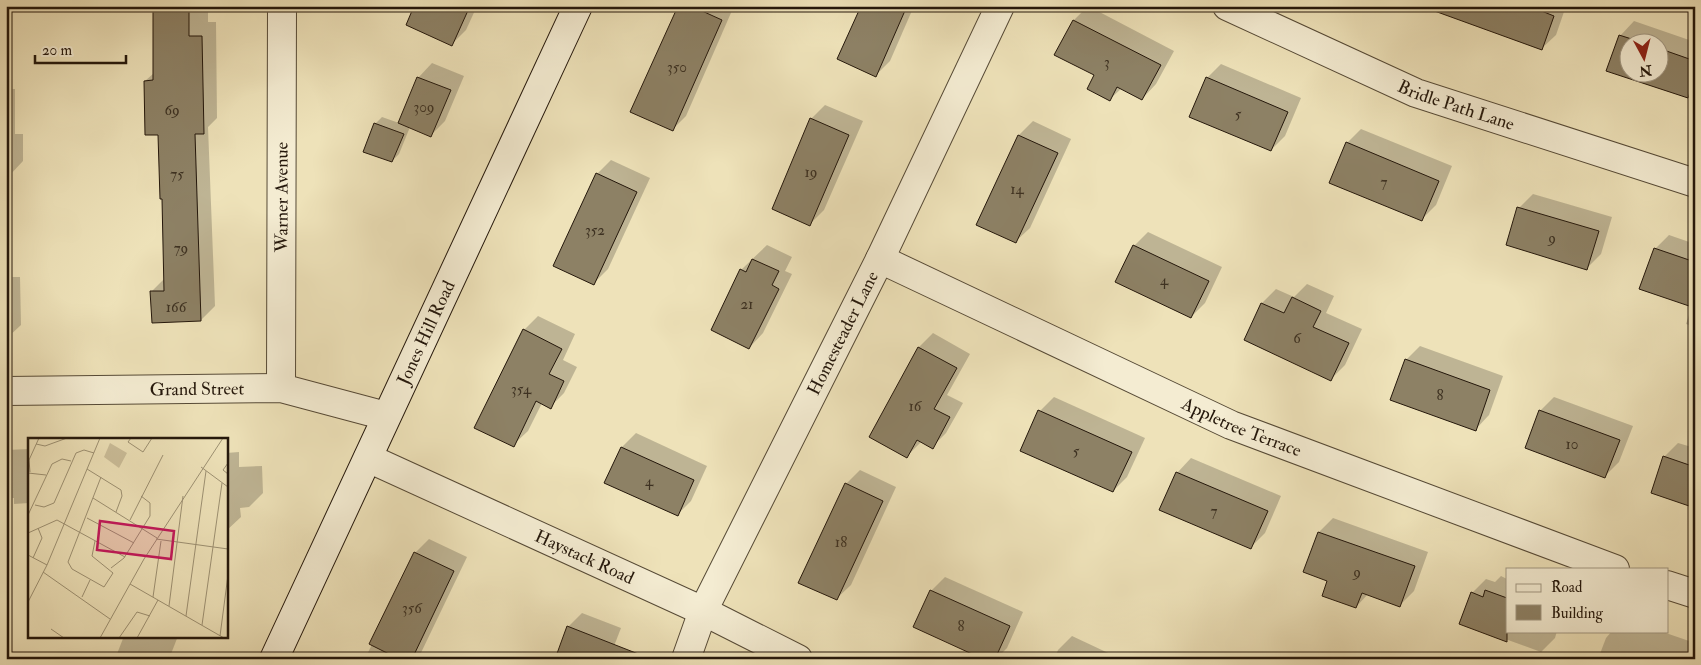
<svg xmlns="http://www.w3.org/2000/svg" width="1701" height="665" viewBox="0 0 1701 665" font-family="'IM FELL Double Pica',serif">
  <rect width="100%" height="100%" fill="#eee2b9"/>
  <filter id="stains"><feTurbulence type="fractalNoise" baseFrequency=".004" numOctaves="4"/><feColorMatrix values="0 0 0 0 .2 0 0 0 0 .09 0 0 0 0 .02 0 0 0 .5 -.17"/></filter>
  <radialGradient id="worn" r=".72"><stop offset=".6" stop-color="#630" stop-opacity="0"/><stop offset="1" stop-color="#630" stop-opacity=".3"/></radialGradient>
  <g fill="#0003" fill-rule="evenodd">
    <polygon points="154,6 208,6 208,22 216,22 217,118 208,127 215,306 201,320 151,292 165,278 164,198 159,133 145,81 154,73"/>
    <polygon points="416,6 477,6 466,30 452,44"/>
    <polygon points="680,6 734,6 686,116 672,130"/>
    <polygon points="862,6 914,6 890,61 876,75"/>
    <polygon points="1088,6 1174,51 1156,84 1142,99 1122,88 1110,99 1095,75 1074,20"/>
    <polygon points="1466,6 1566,6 1556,35 1541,49"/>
    <path d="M 1634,21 L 1695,42 L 1695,90 L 1687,97 L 1608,70 L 1620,36 ZM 1628,42 L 1658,42 L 1658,72 L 1628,72 Z"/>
    <polygon points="432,63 464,76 445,121 431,135 410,127 399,154 392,161 375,124 382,117 399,123 418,78"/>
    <polygon points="1221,64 1301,98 1285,136 1271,150 1207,78"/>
    <polygon points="6,89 15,89 15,134 23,134 23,161 9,176 6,176 6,184"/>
    <polygon points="825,105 863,121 824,210 810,224 811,119"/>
    <polygon points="1033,121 1071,139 1030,228 1015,242 978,224 1019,135"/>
    <polygon points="1361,129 1452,166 1436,205 1422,219 1347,143"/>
    <polygon points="611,160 650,178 608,269 594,283 597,174"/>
    <polygon points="1533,194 1612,217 1601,254 1587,268 1519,208"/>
    <polygon points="1148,232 1222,267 1205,303 1191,317 1134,246"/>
    <polygon points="1669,235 1695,244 1695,327 1686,324 1692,306 1655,249"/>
    <polygon points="767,245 792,257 785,271 792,274 763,333 749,348 741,270"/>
    <polygon points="6,277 20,277 21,325 6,339"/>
    <polygon points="1307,284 1334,296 1326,313 1362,329 1345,365 1331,379 1245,339 1262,303 1276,289 1294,297"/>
    <polygon points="538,316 575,334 563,360 577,367 564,393 550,407 542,403 528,431 513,445 524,330"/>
    <polygon points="933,333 970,354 947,395 963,403 946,433 932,447 922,441 907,456 870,437 919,347"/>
    <polygon points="1420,346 1503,376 1489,415 1475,430 1406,360"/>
    <polygon points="1054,397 1145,438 1127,477 1113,491 1040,411"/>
    <polygon points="1554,397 1633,426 1619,462 1605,476 1540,411"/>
    <polygon points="636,433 707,466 691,501 677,515 606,482 622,447"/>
    <polygon points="1678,443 1695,448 1695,506 1664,457"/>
    <polygon points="29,449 29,503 14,504 14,498 6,498 6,450"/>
    <polygon points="239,452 239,467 262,466 263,493 249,507 240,508 241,517 226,531 226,453"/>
    <polygon points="1191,458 1281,496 1265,533 1251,547 1177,473"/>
    <polygon points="860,470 896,487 851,585 836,599 846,484"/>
    <polygon points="1333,518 1428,552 1414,591 1400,605 1368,594 1356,607 1329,580 1305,571 1319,532"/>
    <polygon points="429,539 467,557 418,659 365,659 415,553"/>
    <polygon points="1501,576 1507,579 1507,631 1557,631 1555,638 1541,652 1461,623 1472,593 1486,579 1495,582"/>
    <polygon points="945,577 1023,612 1007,648 996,659 986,659 931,591"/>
    <polygon points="582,613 621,628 609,659 568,627"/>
    <polygon points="1612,631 1660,631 1695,643 1695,659 1598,659 1606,638"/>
    <polygon points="124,636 178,636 169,659 115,659"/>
    <polygon points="1072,636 1121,659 1054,659 1058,650"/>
  </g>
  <g fill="#8d8165" stroke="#24170b">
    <polygon points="414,6 470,6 452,46 406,25"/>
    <polygon points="678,6 691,6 722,20 673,131 630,112"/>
    <polygon points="861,6 907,6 876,77 837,59"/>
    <polygon points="1430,6 1529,6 1554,16 1542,50 1429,9"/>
    <polygon points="153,9 189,9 189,36 202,36 204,134 195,134 201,321 152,323 150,291 164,291 162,199 160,199 158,135 145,135 144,81 153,80"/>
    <polygon points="1073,20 1161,65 1142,100 1117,87 1110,101 1087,89 1094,75 1054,55"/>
    <polygon points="1619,35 1641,42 1628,42 1628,72 1658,72 1658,48 1695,61 1695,78 1688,98 1606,71"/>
    <polygon points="417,77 451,90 431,137 398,123"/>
    <polygon points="1206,77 1288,112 1271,151 1189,117"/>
    <polygon points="810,118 849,135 810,226 772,209"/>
    <polygon points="374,123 404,134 392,162 363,152"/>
    <polygon points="1018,135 1058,153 1016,243 976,225"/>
    <polygon points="1346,142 1439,181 1422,221 1329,183"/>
    <polygon points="596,173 637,192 594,285 553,266"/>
    <polygon points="1517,207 1599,231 1587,270 1506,245"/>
    <polygon points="1133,245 1209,281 1191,318 1115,282"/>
    <polygon points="1654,248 1695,262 1695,308 1639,289"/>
    <polygon points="752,259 779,271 772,285 779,289 749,349 711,330 740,269 746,272"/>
    <polygon points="1292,297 1321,311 1313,327 1349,343 1331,381 1244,340 1261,303 1284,313"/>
    <polygon points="523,329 562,349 549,374 564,381 551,409 536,401 514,447 474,428"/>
    <polygon points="918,347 957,368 934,409 950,417 933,449 917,440 907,458 869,437"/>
    <polygon points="1405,359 1490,390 1476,431 1390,400"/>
    <polygon points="1038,410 1132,452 1113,492 1020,451"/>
    <polygon points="1539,410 1620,440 1605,478 1525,448"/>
    <polygon points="621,447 694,480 678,516 604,483"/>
    <polygon points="1663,456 1695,467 1695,508 1651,493"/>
    <polygon points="1176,472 1268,511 1251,549 1159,510"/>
    <polygon points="845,483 883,501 837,600 798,583"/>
    <polygon points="1318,532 1415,566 1400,607 1362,593 1356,608 1322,596 1327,581 1303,572"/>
    <polygon points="414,552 454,571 412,659 399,659 369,644"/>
    <polygon points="930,590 1010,626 995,659 983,659 913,627"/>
    <polygon points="1485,590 1507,598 1507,642 1459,624 1471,592 1483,597"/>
    <polygon points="567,626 646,657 646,659 555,659"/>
  </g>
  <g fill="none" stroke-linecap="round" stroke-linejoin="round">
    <defs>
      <g id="minor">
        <path id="s1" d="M 1227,6 L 1416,93 L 1695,183"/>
        <path id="s2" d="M 880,259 L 1231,425 L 1615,569"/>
        <path id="s3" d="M 281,388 L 282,6"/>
        <path id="s4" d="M 6,391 L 281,388 L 386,416"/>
        <path id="s5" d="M 368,458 L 703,611 L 798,659"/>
        <polyline points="1667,585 1695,594"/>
        <path id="s6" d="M 686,659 L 703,611 L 880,259 L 1000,6"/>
      </g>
      <g id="secondary">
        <path id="s7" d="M 274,659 L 578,6"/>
      </g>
    </defs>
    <use href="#minor" stroke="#564a36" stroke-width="30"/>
    <use href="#secondary" stroke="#24170b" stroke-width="30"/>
    <use href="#minor" stroke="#f4ecd2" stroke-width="28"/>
    <use href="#secondary" stroke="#f4ecd2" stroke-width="28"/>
  </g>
  <g text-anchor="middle" stroke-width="4" stroke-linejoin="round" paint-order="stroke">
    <g font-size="15" fill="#3e3222">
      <text x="1107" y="67">3</text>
      <text x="677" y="72">350</text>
      <text x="424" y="112">309</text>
      <text x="172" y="115">69</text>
      <text x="1238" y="119">5</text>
      <text x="811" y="177">19</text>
      <text x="177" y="179">75</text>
      <text x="1384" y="187">7</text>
      <text x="1017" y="194">14</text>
      <text x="595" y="235">352</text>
      <text x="1552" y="243">9</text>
      <text x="181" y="253">79</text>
      <text x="1164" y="285">4</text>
      <text x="747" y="309">21</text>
      <text x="176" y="312">166</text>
      <text x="1297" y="343">6</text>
      <text x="521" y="394">354</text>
      <text x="1440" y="400">8</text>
      <text x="915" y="411">16</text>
      <text x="1572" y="449">10</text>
      <text x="1076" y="456">5</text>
      <text x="649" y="486">4</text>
      <text x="1214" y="516">7</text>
      <text x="841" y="547">18</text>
      <text x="1357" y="577">9</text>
      <text x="412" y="613">356</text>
      <text x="961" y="631">8</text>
    </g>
    <g font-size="18" fill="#24170b" stroke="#f4ecd2">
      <text dy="6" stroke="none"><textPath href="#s1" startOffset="250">Bridle Path Lane</textPath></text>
      <text dy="6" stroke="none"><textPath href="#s3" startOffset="191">Warner Avenue</textPath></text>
      <text dy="6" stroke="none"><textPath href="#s7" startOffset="360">Jones Hill Road</textPath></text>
      <text dy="6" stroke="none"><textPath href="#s6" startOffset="362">Homesteader Lane</textPath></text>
      <text dy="6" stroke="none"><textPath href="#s4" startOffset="191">Grand Street</textPath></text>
      <text dy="6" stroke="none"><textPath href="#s2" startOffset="399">Appletree Terrace</textPath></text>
      <text dy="6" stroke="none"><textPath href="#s5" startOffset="238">Haystack Road</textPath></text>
    </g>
  </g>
  <g transform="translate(28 438)">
    <rect width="200" height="200" fill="#eee2b9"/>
    <path d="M 82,5 L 99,15 L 91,30 L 76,19 Z" fill="#ccbf9b"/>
    <path fill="none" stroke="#9d9173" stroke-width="1" d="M 103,0 L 100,4 L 115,14 L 124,0M 8,6 L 17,8 L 39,0M 200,25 L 195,32 L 200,36M 173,29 L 200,49M 59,31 L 93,52 L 94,58 L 88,74M 2,34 L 1,22 L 11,0M 0,35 L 18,37M 65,60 L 129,100M 7,67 L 16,69 L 26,65 L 48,15 L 56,12 L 66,15M 0,77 L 24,26 L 34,21 L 43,23M 59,80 L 106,105M 102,82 L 135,17M 0,95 L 29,82 L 97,119M 128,101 L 200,111M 67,103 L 64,118 L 85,135 L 76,149 L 44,131 L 40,124 L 73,39M 0,117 L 19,127M 5,120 L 14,100 L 10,90M 83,130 L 96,120 L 122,78 L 122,65 L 113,58M 15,134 L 82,181M 102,146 L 196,200M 54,159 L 62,142M 125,159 L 133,103M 0,164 L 19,127 L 72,0M 141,168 L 155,58M 158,178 L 178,33M 174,187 L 194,45M 23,191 L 36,200M 192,198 L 200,137M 72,200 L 116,121 L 195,0M 91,200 L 109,174 L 122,178M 109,200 L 130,162"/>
    <path fill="#c2185b" fill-opacity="0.15" stroke="#c2185b" stroke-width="2.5" d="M 72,83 L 146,93 L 143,121 L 69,112 Z"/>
    <rect width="200" height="200" fill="none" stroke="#24170b" stroke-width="2.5"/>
  </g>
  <rect width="1701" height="665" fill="none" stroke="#eee2b9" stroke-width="25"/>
  <rect x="8" y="8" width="1686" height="650" fill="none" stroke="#24170b" stroke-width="2.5"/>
  <rect x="12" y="12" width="1676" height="640" fill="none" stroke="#24170b"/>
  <rect x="1506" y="568" width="162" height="65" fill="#f4ecd2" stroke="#a19782"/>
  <rect x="1516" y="584" width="25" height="8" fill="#f4ecd2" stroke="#a19782"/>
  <text x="1551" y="592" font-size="15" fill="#24170b">Road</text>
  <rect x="1516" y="605" width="25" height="15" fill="#8d8165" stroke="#a19782"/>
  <text x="1551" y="618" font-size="15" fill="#24170b">Building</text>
  <g transform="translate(1644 58) rotate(173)"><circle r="24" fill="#f4ecd2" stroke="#a19782"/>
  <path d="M0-4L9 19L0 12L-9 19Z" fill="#8f2418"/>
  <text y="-8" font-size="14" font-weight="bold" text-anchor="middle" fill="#24170b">N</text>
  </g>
  <path d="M35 55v8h91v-8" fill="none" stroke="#24170b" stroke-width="2.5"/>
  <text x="42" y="55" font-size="15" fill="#24170b" stroke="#f4ecd2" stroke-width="4" paint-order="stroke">20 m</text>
  <rect width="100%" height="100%" filter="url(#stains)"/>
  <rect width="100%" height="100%" fill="url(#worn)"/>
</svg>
